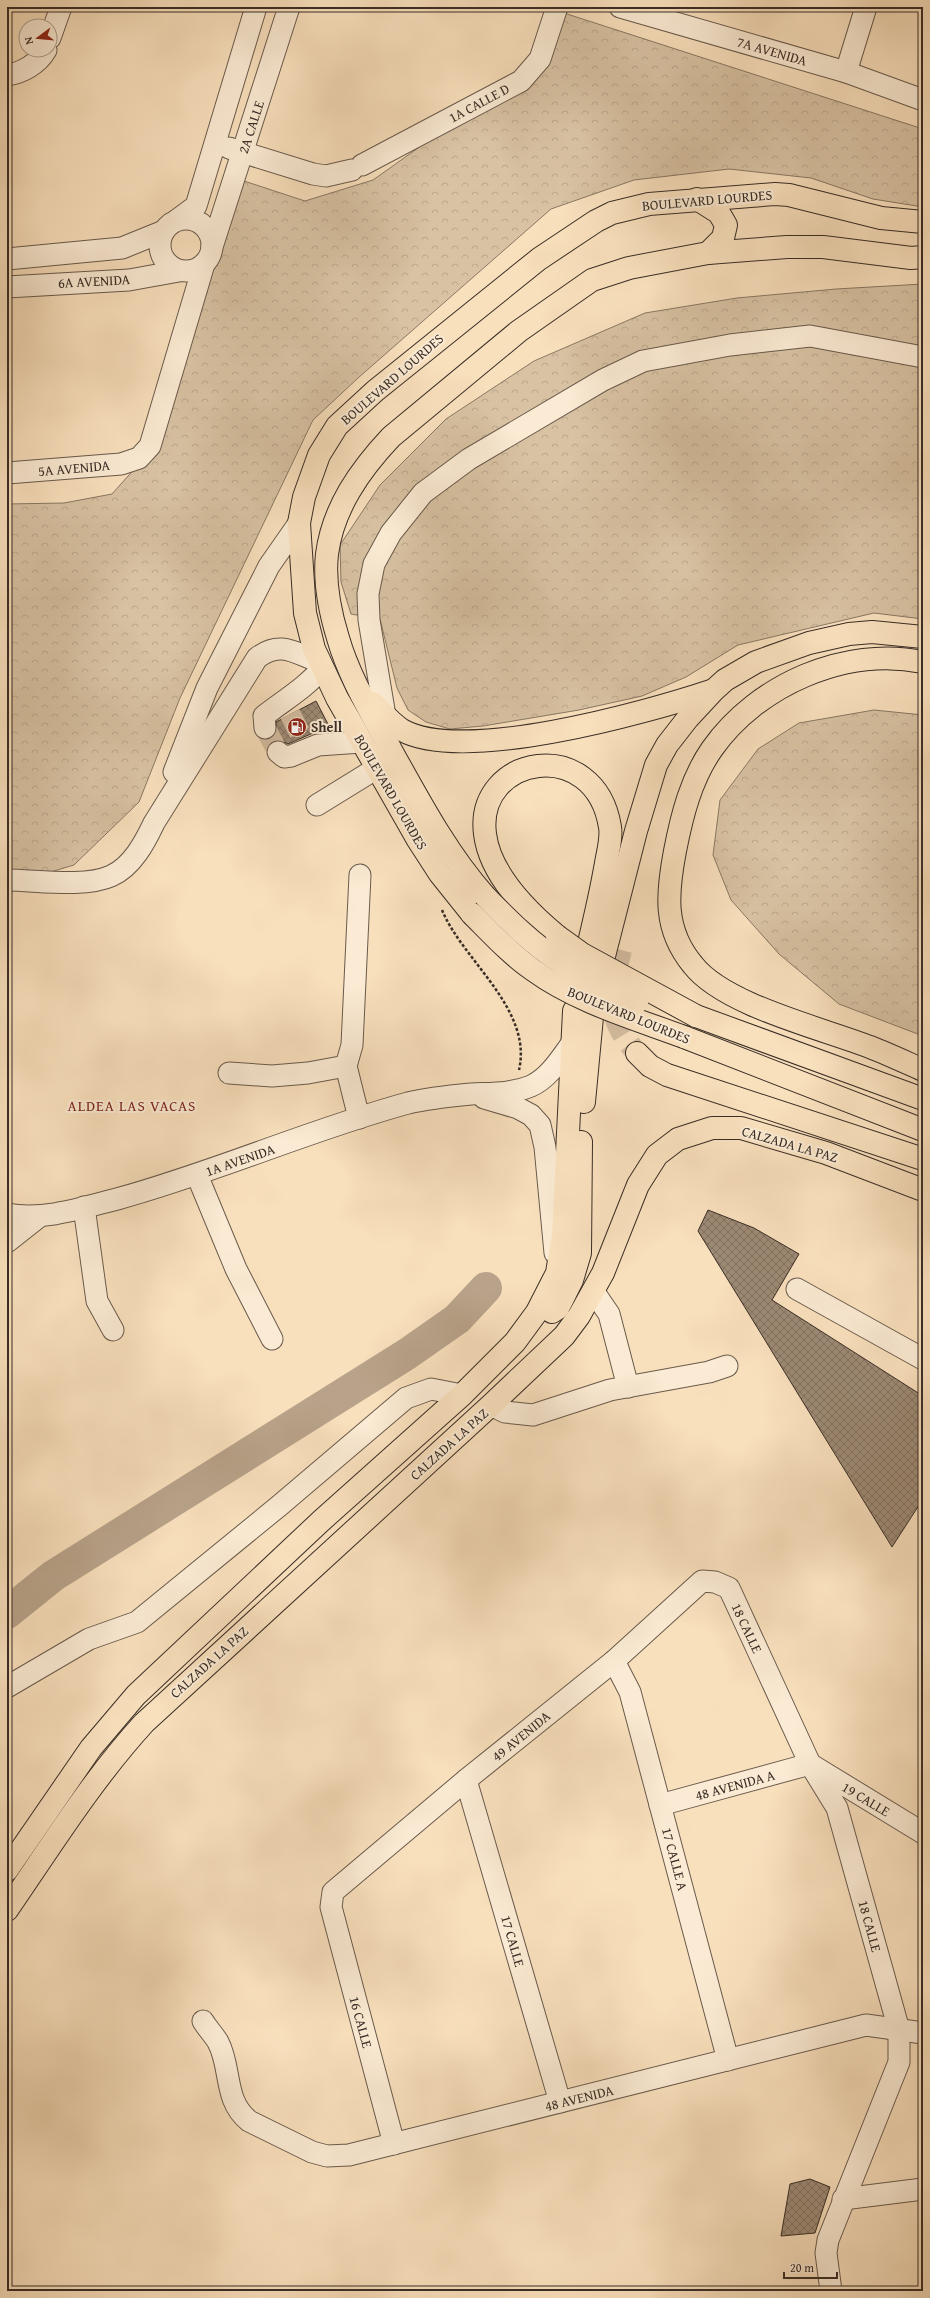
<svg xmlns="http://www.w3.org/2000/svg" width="930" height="2298" viewBox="0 0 930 2298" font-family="'Gentium Book Plus',serif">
  <defs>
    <pattern id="forest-crowns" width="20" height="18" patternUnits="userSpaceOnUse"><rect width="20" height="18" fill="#d8c2a3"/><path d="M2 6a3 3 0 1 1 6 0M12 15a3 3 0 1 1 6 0" fill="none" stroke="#baa78c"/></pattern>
    <pattern id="building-cross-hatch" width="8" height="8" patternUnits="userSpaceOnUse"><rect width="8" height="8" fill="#9d8a75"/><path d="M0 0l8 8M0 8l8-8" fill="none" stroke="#817160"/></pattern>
  </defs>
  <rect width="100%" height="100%" fill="#f9e0bd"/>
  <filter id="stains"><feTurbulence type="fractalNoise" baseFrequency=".005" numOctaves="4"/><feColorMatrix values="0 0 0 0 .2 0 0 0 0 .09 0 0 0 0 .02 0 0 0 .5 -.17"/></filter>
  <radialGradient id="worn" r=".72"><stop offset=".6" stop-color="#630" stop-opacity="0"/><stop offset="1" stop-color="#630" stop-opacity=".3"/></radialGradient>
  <g fill="url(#forest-crowns)" stroke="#887864">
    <polygon points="564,13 923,129 923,207 873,199 811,178 729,169 634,180 551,209 358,378 313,420 180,698 139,802 74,865 7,885 7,504 64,503 112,494 137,466 241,180 305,201 373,180 535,65"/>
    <polygon points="923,284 923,619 874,613 738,645 686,677 642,696 579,710 483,726 450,729 426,722 408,710 397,688 380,619 351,614 341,582 340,545 380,485 446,419 534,361 645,313 737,298 836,289"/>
    <polygon points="874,710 923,715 923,1036 839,1004 779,954 731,900 713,855 720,800 758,749 799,723"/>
  </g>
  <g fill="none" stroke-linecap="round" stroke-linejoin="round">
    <polyline stroke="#b8a38a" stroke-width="32" points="7,1613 53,1576 407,1354 457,1319 486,1288"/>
  </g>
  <g fill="url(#building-cross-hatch)" stroke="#392d26">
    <polygon points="316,701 329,726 288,744 280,740 269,744 266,740 276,733 276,722"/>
    <polygon points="708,1210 754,1228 799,1254 772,1300 923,1396 923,1499 892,1547 698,1231"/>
    <polygon points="810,2179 830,2187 815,2233 781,2236 790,2184"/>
  </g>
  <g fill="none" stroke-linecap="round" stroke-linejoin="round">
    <g stroke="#d3bc9f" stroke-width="21" stroke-dasharray="21 10" stroke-linecap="butt">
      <polyline points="290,714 303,739"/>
      <polyline points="265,728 278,752"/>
    </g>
    <path stroke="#d3bc9f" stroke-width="22" stroke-dasharray="22 11" stroke-linecap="butt" d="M 621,950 C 610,994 605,1017 637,1053"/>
    <defs>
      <g id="minor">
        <polyline points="620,7 846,72 923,100"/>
        <polyline points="50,38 61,7"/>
        <polyline points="846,72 866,7"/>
        <path d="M 7,75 C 22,73 38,64 46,50"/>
        <polyline points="229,148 313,174 326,176 352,170"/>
        <polyline points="362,165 521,81 540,59 557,7"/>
        <circle cx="186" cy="245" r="26"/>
        <polyline points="177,220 196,206 256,7"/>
        <polyline points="212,247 289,7"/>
        <polyline points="7,259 122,248 164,231"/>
        <polyline points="7,287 129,280 179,271"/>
        <polyline points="7,473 121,464 139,458 150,446 204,264"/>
        <polyline points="385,716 369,620 368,594 374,564 391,533 423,493 469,459 603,380 643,361 730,345 810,336 923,357"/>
        <path d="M 265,728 L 264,716 C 284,700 306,688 322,668"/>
        <polyline points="278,752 284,757 291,756 318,745 362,742"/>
        <polyline points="174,772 207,688 269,566 299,523"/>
        <polyline points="317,805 377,768"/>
        <path d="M 7,880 C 36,880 84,888 111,876 C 132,867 145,842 154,823 L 257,658 C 280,640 295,653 320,662"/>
        <polyline points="346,1066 359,1118"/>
        <polyline points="229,1073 272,1076 308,1073 346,1066 352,1045 360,875"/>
        <polyline points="484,1098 518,1108 531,1115 540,1125 545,1147 555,1253"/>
        <polyline points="197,1175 236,1269 272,1339"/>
        <polyline points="84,1207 97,1301 113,1330"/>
        <path d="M 7,1214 C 43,1221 82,1208 117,1199 C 216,1172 309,1130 408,1103 C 429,1098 450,1096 471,1094 C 491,1093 512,1094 531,1086 C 549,1078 561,1058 572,1043"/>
        <polyline points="7,1242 40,1216"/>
        <polyline points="797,1289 923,1359"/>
        <polyline points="594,1292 609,1314 628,1387"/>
        <polyline points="491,1405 505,1412 533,1415 610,1390 709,1372 727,1366"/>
        <polyline points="614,1661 630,1692 728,2060"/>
        <polyline points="7,1687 89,1639 137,1622 279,1506 406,1398 431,1389 462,1395"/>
        <polyline points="466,1780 560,2102"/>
        <polyline points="660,1805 810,1764 923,1833"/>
        <path d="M 203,2021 C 207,2028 214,2035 218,2042 C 232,2068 223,2100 249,2121 L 312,2152 L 327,2156 L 349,2155 L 866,2025 L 923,2033"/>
        <polyline points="394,2144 331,1907 333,1892 466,1780 614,1661 702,1581 715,1582 729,1588 810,1764 837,1808 899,2030 899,2062 828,2240 826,2253 831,2291"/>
        <polyline points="843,2199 923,2189"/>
      </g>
      <g id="major">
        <polyline points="697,199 719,213 726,225 723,238 708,253"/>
        <path d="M 923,662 C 845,646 757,685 712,749 C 691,779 682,815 675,851 C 667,893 663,929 693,965 C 724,1005 821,1028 870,1047 C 888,1054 905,1062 923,1070"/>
        <path d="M 373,703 C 382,712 391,723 402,730 C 462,764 645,713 711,691"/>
        <path d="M 484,895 C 446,852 419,800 391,750 C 372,714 349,677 338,638 C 330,612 324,581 327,554 C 333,508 360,470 391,437 L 519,331 L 592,280 L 629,268 L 708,253 L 787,247 L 823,247 L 911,258 L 923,257"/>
        <polyline points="472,914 440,874 418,840 337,698 314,649 305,613 299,523 304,497 319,455 337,426 375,391 539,259 596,221 612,213 649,204 775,194 789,195 881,218 923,222"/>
        <path d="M 557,936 C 527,911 490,875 485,834 C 475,755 595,734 610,827 C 612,838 608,851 606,863 C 601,892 594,922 587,951"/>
        <polyline points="604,956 636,831 656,765 667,745 688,718 714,690 725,680 756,662 809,643 849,634 872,632 923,637"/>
        <polyline points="637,1002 696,1016 923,1099"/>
        <polyline points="684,1037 923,1130"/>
        <polyline points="637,1053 650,1066 667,1075 923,1159"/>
        <polyline points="584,1102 592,1017"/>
        <polyline points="552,1312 558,1308 572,1280 580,1253 581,1142"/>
        <polyline points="7,1870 91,1748 136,1695 321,1521 462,1395 515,1342 537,1312 557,1273 563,1235 574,1011"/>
        <path d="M 7,1910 C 51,1846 92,1780 144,1723 L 491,1405 L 564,1336 L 579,1316 L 603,1273 L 638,1185 L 657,1155 L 678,1139 L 712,1128 L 741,1128 L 826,1153 L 923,1190"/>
      </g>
    </defs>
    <use href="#minor" stroke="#695a4c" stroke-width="23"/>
    <use href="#major" stroke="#392d26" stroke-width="24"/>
    <path stroke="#392d26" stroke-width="2.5" stroke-dasharray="3 2" stroke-linecap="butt" d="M 442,910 C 463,961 533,1009 519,1070"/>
    <use href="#minor" stroke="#fbebd4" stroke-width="21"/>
    <use href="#major" stroke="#f9e0bd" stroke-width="22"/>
    <defs>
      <g id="major-bridge">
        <path d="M 484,895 C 508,920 533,945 563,964 C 586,979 612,990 637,1002"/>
        <path d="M 472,914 C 491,933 510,954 533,970 C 577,1002 633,1018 684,1037"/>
        <polyline points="557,936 582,954 696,1016"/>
      </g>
    </defs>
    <use href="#major-bridge" stroke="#392d26" stroke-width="24" stroke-linecap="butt"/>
    <use href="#major-bridge" stroke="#f9e0bd" stroke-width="22"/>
  </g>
  <defs>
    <symbol id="fuel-disc" viewBox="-11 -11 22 22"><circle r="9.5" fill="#8f2418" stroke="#fbebd4"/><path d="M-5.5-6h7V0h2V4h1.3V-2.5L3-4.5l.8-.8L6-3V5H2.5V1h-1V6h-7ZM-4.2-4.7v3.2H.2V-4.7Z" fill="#fff"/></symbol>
  </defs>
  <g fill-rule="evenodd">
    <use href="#fuel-disc" x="286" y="716" width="22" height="22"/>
  </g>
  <g text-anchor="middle" stroke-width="4" stroke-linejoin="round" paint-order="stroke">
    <g font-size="14" fill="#392d26" stroke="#fbebd4">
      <text transform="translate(772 51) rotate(16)" y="5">7A AVENIDA</text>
      <text transform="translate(479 103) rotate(-28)" y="5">1A CALLE D</text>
      <text transform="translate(251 127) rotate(-72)" y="5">2A CALLE</text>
      <text transform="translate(707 200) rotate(-5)" y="5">BOULEVARD LOURDES</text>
      <text transform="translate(94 281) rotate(-3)" y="5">6A AVENIDA</text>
      <text transform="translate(392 379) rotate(-41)" y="5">BOULEVARD LOURDES</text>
      <text transform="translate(74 468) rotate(-5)" y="5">5A AVENIDA</text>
      <text transform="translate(391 792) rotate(60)" y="5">BOULEVARD LOURDES</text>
      <text transform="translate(629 1015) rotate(22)" y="5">BOULEVARD LOURDES</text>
      <text transform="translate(790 1144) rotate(16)" y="5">CALZADA LA PAZ</text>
      <text transform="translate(240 1160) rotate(-19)" y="5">1A AVENIDA</text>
      <text transform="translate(449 1444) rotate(-42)" y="5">CALZADA LA PAZ</text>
      <text transform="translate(747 1628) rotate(65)" y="5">18 CALLE</text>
      <text transform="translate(209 1662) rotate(-42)" y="5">CALZADA LA PAZ</text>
      <text transform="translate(521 1736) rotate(-39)" y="5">49 AVENIDA</text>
      <text transform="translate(735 1785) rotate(-15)" y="5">48 AVENIDA A</text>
      <text transform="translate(866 1799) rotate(31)" y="5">19 CALLE</text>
      <text transform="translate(675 1859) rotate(75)" y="5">17 CALLE A</text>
      <text transform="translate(870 1926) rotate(75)" y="5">18 CALLE</text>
      <text transform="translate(513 1941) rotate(74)" y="5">17 CALLE</text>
      <text transform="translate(361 2022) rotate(75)" y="5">16 CALLE</text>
      <text transform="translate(579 2098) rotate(-14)" y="5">48 AVENIDA</text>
    </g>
    <g font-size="14" font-weight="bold" fill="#392d26" stroke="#fbebd4" text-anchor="start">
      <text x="311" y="732">Shell</text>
    </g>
    <g font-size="15" letter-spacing="1" fill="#7a1f14" stroke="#fbebd4">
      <text x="132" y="1111">ALDEA LAS VACAS</text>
    </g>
  </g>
  <rect width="930" height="2298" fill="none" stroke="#f9e0bd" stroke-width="24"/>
  <rect x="8" y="8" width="914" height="2282" fill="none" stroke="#392d26" stroke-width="2"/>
  <rect x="12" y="12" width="906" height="2274" fill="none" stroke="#392d26"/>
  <g transform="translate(38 38) rotate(254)"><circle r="19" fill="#fbebd4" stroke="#ad9f8e"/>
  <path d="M0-3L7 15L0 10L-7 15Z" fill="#8f2418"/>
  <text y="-6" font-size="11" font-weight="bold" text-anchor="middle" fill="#392d26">N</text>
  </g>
  <path d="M784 2272v6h53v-6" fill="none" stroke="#392d26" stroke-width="2"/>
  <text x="790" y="2272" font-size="12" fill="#392d26" stroke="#fbebd4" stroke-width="3" paint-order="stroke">20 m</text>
  <rect width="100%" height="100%" filter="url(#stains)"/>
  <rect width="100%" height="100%" fill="url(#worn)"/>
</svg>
